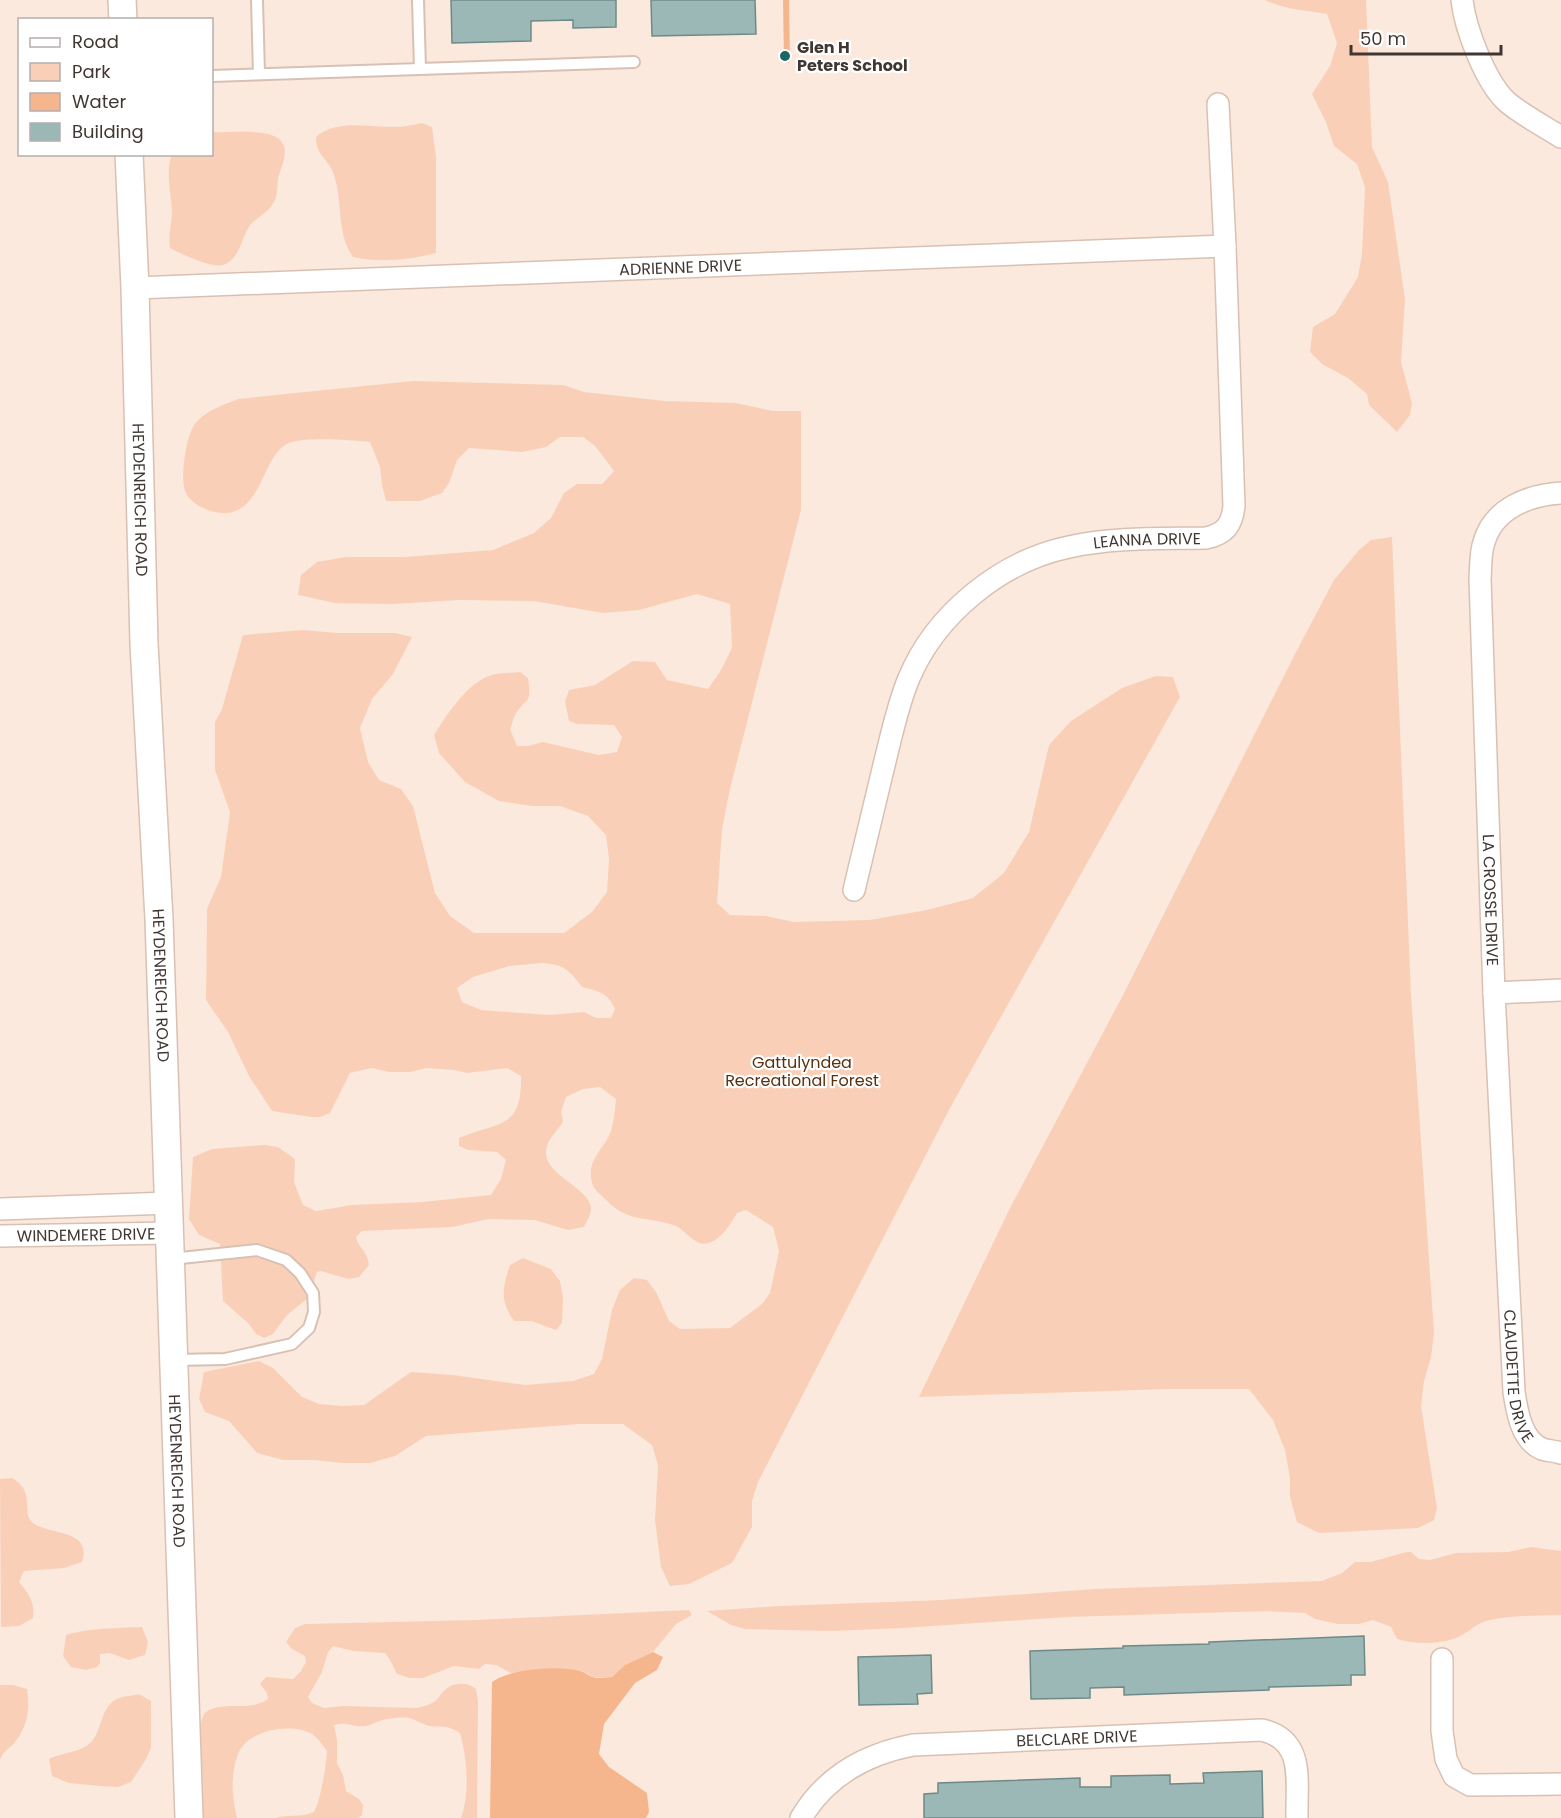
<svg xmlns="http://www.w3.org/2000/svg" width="1561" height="1818" viewBox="0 0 1561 1818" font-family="Poppins,sans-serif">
  <rect width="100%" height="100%" fill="#fce9de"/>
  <g fill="#f9d0b7" fill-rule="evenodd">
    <path d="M 1265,0 L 1366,0 L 1372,147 L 1388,182 L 1405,299 L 1401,362 L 1412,403 L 1410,415 L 1397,432 L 1369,405 L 1367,394 L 1348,378 L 1322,364 L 1310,352 L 1313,327 L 1335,314 L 1358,277 L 1362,254 L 1365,187 L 1357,164 L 1334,146 L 1326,122 L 1312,94 L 1330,66 L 1337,43 L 1327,14 C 1306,10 1285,10 1265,0 Z"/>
    <path d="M 422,123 L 432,127 L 436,157 L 436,253 C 410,260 380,263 353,257 C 335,232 344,198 332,170 C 326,157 316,155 316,137 C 336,119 368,127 394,127 C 403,127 413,125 422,123 Z"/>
    <path d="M 212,132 C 228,133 263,129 276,137 C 293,147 281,165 278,179 C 277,186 278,195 274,202 C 269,212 259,216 251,224 C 241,236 241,259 223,265 C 211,268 181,254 170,248 C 168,233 172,224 172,211 C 171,191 165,173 172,155 L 212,154 Z"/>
    <path d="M 413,381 L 563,385 L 584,392 L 665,401 L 735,403 L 773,411 L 801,411 L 801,510 L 730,789 L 722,829 L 717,903 L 730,915 L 766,916 L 794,922 L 869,920 L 927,910 L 973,898 L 1004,873 L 1029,832 L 1049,745 L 1071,721 L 1122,688 L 1156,676 L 1173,677 L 1180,697 L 950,1108 L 758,1482 L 752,1501 L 752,1527 L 732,1563 L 689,1584 L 670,1586 L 661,1567 L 655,1520 L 658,1465 L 652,1445 L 623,1424 L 580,1424 L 426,1436 L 395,1456 L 370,1463 L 343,1463 L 314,1460 L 283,1460 L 257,1453 L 229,1421 L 205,1412 L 199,1399 L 204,1372 L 259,1361 L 273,1368 L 302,1397 L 319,1404 L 342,1406 L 364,1405 L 411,1372 L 453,1375 L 525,1385 L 573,1381 L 594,1374 L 602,1359 L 612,1310 L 620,1290 L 634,1278 L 647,1280 L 656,1292 L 669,1321 L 680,1329 L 730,1328 L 762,1304 L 770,1293 L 779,1251 L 773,1227 L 746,1210 L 737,1213 C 731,1224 721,1239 709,1243 C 694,1248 685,1228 673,1225 C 642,1215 628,1224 602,1196 C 599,1193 595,1190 593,1186 C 584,1160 604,1151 611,1131 C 614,1121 615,1110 616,1099 L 600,1087 L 583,1089 L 566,1097 L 561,1112 L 563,1122 C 559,1129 549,1138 547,1146 C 538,1175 591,1186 591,1209 C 591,1215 586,1222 584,1227 L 568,1230 L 535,1220 L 489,1219 L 452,1227 L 362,1231 L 356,1237 C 358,1248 367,1249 369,1265 L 359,1277 L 348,1279 L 321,1271 L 317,1272 L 308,1298 L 287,1315 L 273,1334 L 264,1338 L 256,1334 L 249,1324 L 223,1301 L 220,1244 L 199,1235 L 189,1219 L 193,1157 L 212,1149 L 264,1145 L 278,1147 L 295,1159 L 294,1182 L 303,1205 L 316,1211 L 352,1205 L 422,1202 L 491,1195 L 501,1179 L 506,1160 L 497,1152 L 468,1150 L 459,1146 L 459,1138 C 498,1121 522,1131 521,1076 L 507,1068 L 467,1073 L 454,1070 L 426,1068 L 410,1072 L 389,1072 L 372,1068 L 350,1073 L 330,1113 L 320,1117 L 311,1117 L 272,1111 L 249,1076 L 228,1032 L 206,1000 L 207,909 L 221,877 L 230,812 L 215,770 L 215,722 L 222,709 L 243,635 L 303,630 L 337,633 L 395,633 L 412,637 L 393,674 L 372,699 L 360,728 L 368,762 L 379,780 L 401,789 L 413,806 L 435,893 L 450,916 L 474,933 L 564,933 L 592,912 L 607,892 L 609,859 L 606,835 L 588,816 L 560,806 L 532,806 L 499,801 L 465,782 L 439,753 L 434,735 C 446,716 468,681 492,675 C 501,673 511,673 520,672 L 528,678 C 532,706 527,695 515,715 C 513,719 512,725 510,729 L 517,746 L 528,746 L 543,742 L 599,755 L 617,752 L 622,737 L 614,725 L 577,724 L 569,721 L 565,702 L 569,690 L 595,685 L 633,661 L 655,662 L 667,680 L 708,689 L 721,670 L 732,648 L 730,604 L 697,594 L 639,610 L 603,613 L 534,601 L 459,600 L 393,604 L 335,603 L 298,595 L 301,575 L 317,562 L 346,557 L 405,557 L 493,550 L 534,533 L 551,518 L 564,493 L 577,484 L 602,484 L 614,471 L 595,446 L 583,437 L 560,437 L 546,447 L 522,452 L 469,448 L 457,460 L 449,483 L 442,493 L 420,501 L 386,501 L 382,485 L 380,467 L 370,442 C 349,440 312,437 292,442 C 263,449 264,510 227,513 C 212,514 190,505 185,491 C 180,478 186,435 195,424 C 204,411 224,405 238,399 ZM 542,963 C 564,964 570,971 582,987 C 599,991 608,993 615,1009 L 611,1018 L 596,1018 L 584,1012 L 549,1015 L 481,1010 L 462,1002 L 457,988 L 473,977 L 509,966 Z"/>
    <polygon points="1392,537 1411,994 1434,1333 1431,1357 1424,1381 1421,1406 1437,1508 1434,1520 1418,1528 1319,1533 1297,1522 1290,1497 1290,1478 1285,1450 1273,1420 1249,1389 1168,1389 919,1397 1010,1208 1123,995 1295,654 1334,580 1359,550 1371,540"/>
    <path d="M 523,1258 L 551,1269 L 560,1281 L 563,1298 L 562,1323 L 556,1330 L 531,1321 L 514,1321 C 500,1301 502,1288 510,1265 Z"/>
    <path d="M 12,1478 C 37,1492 20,1512 33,1523 C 49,1535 93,1529 82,1562 L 64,1568 L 24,1571 L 19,1582 C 29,1594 35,1602 33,1618 L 19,1626 L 1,1627 L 0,1479 Z"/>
    <path d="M 1531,1547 L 1561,1551 L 1561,1615 C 1537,1616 1509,1615 1486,1621 C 1476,1624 1471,1630 1462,1635 C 1444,1645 1416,1645 1397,1639 L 1391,1627 L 1373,1620 L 1359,1624 L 1338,1624 L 1315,1619 L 1305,1613 L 1267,1611 L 1067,1617 L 903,1628 L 833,1631 L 745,1629 L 731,1625 L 707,1611 L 780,1606 L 941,1600 L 1095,1589 L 1322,1581 L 1342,1573 L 1355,1562 L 1371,1562 L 1406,1552 L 1411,1552 L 1419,1559 L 1430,1560 L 1456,1553 L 1508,1552 Z"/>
    <path d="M 689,1610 L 692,1615 L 676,1624 L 653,1652 L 625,1665 L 612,1677 L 593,1677 L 582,1671 L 550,1670 L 511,1673 L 496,1665 L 485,1664 L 479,1669 L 454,1666 L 423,1678 L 410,1678 L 397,1674 L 390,1660 L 385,1653 L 353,1651 L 333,1646 L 328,1652 L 322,1672 L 308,1697 L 312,1703 L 324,1708 L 343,1706 L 417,1708 C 424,1706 430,1705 435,1701 C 439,1698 441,1693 445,1690 C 453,1682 468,1682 476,1689 L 478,1701 L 477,1818 L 461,1818 C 470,1793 467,1758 460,1733 C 445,1724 444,1728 429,1726 C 422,1724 418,1721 412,1719 C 405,1716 390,1718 383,1720 C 377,1721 372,1725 366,1726 C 352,1728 350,1721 334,1725 L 337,1740 L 337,1763 L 343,1775 L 346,1791 L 359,1799 L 363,1805 L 362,1815 L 359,1818 L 275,1818 C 288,1814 300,1818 314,1812 C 321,1798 326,1768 327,1751 C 323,1746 318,1738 312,1734 C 291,1722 247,1730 238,1754 C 230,1775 232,1797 237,1818 L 195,1818 C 196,1796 196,1733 203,1716 C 206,1710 213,1708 219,1707 C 237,1704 252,1710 268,1699 L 267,1693 L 260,1684 L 266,1677 L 293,1679 L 301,1671 L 306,1662 L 305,1656 L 292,1649 L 286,1642 L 295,1628 L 305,1624 L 475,1620 Z"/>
    <path d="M 142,1627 L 148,1642 L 145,1655 L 129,1660 L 110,1653 L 100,1654 L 100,1663 L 97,1667 L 86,1670 L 71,1667 L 63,1656 L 66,1635 C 87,1628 119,1628 142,1627 Z"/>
    <path d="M 0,1685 L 13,1685 L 27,1689 C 30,1709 28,1726 15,1742 C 9,1749 3,1751 0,1760 Z"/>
    <path d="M 139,1694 L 151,1701 L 151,1748 L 146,1759 L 131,1782 L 118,1787 L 99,1786 L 69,1783 L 52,1776 L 49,1759 C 60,1753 81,1752 89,1744 C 103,1732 99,1710 115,1700 C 121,1696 132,1696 139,1694 Z"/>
  </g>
  <path fill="#f6b68d" d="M 653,1652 L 663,1657 L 657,1670 L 635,1683 L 604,1724 L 599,1754 L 609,1767 L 647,1793 L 649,1812 L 646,1818 L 490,1818 L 492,1682 C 510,1669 558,1665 580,1671 C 585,1672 588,1676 593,1677 C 598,1679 606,1677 612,1677 L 625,1665 Z"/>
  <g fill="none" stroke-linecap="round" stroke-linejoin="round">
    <polyline stroke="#f6b68d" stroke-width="6" points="786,0 787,60"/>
  </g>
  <g fill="#9bb8b6" stroke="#6e8a87" stroke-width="1.5">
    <polygon points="451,0 616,0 616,27 573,28 573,20 531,21 531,41 452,43"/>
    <polygon points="651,0 755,0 756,34 652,36"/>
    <polygon points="1364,1636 1365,1675 1351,1675 1351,1685 1269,1687 1269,1690 1124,1695 1124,1687 1090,1688 1090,1698 1031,1699 1030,1651 1123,1648 1123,1646 1209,1644 1209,1642"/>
    <polygon points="931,1655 932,1693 917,1694 918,1704 859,1705 858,1657"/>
    <polygon points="1262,1771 1263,1818 924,1818 924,1794 938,1793 938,1783 1080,1778 1080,1787 1111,1787 1111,1776 1170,1775 1170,1784 1204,1783 1203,1773"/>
  </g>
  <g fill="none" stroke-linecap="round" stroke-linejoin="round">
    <defs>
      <g id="service">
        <polyline points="257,0 259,74"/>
        <polyline points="418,0 420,69"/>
        <polyline points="212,76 634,62"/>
        <polyline points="171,1259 257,1250 286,1260 300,1273 313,1293 314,1312 309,1328 292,1344 225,1359 175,1360"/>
      </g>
      <g id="minor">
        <path d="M 1462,0 C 1465,28 1485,81 1506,101 C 1519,113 1545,127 1561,137"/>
        <path id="s1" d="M 135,288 L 1225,246"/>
        <path id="s2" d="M 1561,493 C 1529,495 1494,508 1484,542 C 1480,553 1481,567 1480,579 L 1494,993 L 1514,1392 C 1517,1411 1521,1440 1542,1449 C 1548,1451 1555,1451 1561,1453"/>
        <path id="s3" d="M 854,890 C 864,847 875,804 885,761 C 892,733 898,704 909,678 C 936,614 1001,561 1069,547 C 1114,537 1161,539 1206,538 C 1225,534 1232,525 1234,506 L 1225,246 L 1218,104"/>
        <polyline points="1494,993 1561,990"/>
        <polyline points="0,1209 169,1203"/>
        <path id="s4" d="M 0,1236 L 170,1233"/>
        <polyline points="1442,1659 1442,1731 1446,1759 1454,1776 1470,1785 1561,1784"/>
        <path id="s5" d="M 801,1818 C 826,1776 866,1754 913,1745 L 1262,1730 C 1306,1740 1296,1782 1297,1818"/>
      </g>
      <g id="tertiary">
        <polyline points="122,0 123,20"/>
        <path id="s6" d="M 129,154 L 135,288 L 144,644 L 159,919 L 189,1818"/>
      </g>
    </defs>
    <use href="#service" stroke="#d8c1b3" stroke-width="14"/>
    <use href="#minor" stroke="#d8c1b3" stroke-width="24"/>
    <use href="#tertiary" stroke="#d8c1b3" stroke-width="30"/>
    <use href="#service" stroke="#fff" stroke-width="10"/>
    <use href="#minor" stroke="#fff" stroke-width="21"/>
    <use href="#tertiary" stroke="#fff" stroke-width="27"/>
  </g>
  <circle fill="#1a6763" stroke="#fff" stroke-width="2" cx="785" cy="56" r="6"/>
  <g text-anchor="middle" stroke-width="4.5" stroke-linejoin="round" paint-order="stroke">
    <g font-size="16" font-weight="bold" fill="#403732" stroke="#fff" text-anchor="start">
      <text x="797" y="53">Glen H<tspan x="797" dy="18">Peters School</tspan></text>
    </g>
    <g font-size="16" fill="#403732" stroke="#fff">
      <text dy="6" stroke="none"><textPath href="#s1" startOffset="546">ADRIENNE DRIVE</textPath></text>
      <text dy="6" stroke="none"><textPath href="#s6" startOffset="346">HEYDENREICH ROAD</textPath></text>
      <text dy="6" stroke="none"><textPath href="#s3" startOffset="512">LEANNA DRIVE</textPath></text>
      <text dy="6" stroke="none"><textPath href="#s2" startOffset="456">LA CROSSE DRIVE</textPath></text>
      <text dy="6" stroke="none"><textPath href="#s6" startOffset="832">HEYDENREICH ROAD</textPath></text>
      <text dy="6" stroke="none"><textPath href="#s4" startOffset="86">WINDEMERE DRIVE</textPath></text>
      <text dy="6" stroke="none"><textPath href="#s2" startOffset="933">CLAUDETTE DRIVE</textPath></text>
      <text dy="6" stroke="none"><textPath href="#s6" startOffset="1318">HEYDENREICH ROAD</textPath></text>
      <text dy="6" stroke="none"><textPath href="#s5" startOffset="302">BELCLARE DRIVE</textPath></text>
    </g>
    <g font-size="16" fill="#593012" stroke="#fff">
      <text x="802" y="1068">Gattulyndea<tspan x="802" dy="18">Recreational Forest</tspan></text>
    </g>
  </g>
  <rect x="18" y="18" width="195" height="138" fill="#ffffff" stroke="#b3afad" stroke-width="1.5"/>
  <rect x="30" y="38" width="30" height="9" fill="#ffffff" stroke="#b3afad" stroke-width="1.5"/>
  <text x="72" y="48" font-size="18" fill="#403732">Road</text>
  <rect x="30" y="63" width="30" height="18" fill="#f9d0b7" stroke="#b3afad" stroke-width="1.5"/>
  <text x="72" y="78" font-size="18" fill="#403732">Park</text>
  <rect x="30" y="93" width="30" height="18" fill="#f6b68d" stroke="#b3afad" stroke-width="1.5"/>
  <text x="72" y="108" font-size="18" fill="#403732">Water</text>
  <rect x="30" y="123" width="30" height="18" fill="#9bb8b6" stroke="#b3afad" stroke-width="1.5"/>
  <text x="72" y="138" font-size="18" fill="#403732">Building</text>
  <path d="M1351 45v9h150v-9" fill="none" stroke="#403732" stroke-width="3"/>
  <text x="1360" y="45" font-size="18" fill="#403732" stroke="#ffffff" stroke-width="4.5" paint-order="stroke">50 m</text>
</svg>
